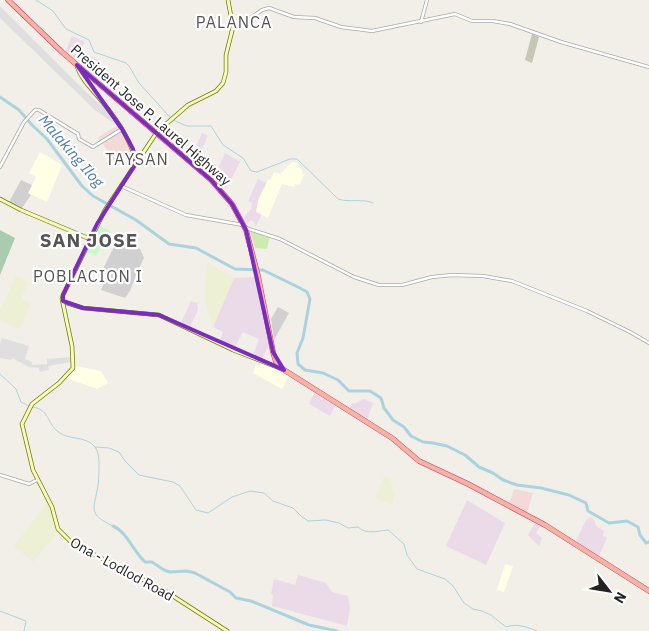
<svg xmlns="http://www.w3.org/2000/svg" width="649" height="631" viewBox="0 0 649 631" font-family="'IBM Plex Sans',sans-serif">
  <rect width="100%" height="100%" fill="#f2efe9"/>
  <g fill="#e0dfdf">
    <polygon points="0,6 88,94 107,111 116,125 95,110 0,18"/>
    <polygon points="2,338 29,346 25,359 32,362 32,365 47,364 47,359 70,357 71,362 48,366 49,370 40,372 39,368 29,367 12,358 11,360 0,358 0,344"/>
  </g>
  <g fill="#f2dad9">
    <polygon points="117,126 132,151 116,163 98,137"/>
    <polygon points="514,489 533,493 527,513 509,503"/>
  </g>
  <g fill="#ebdbe8">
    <polygon points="72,36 85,42 75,60 65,52"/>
    <polygon points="90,56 101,61 93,75 84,67"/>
    <polygon points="202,133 208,136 196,162 191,158"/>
    <polygon points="225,153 240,162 226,189 223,186 227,179 224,178 221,184 216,180 220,173 217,171"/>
    <polygon points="258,179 267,183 259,198 256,211 262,214 256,226 252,220 247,223 244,217 251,209 252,203 248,201"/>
    <polygon points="255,277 269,345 262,359 260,360 252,357 259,339 243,332 234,349 220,341 223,332 213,327 234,278"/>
    <polygon points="191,301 197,303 198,310 190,327 181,323"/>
    <polygon points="314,393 335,406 330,416 309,404"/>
    <polygon points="364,399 373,403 367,420 349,409 352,403 354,404"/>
    <polygon points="467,500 505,523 486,565 446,546"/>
    <polygon points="591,517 595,521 596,526 604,531 603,536 607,538 599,556 576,541 586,520"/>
    <polygon points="535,523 540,526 536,533 542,538 539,546 528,535"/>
    <polygon points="298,575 326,583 332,592 348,596 350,608 347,626 272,606 273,595 271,594 274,579 295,585"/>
  </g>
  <g fill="#ffffe5">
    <polygon points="40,152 62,165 47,202 28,193 36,177 29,173"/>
    <polygon points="292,162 297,163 303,171 302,173 304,175 299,185 295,184 294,187 282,184 268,218 256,212 259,198 268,180 271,179 274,172 280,174"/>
    <polygon points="262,363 289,376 282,389 253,373 256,365 260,366"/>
    <polygon points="75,366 101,371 108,383 97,389 66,378"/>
    <polygon points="505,564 513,566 504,592 497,590"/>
  </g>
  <g fill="#d0d0d0">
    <polygon points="21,180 32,185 28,193 31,195 22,208 9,202"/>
    <polygon points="119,237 140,249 144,258 138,270 135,272 137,273 130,291 125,298 101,290 105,280 99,277"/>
    <polygon points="278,307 289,313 274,340 271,319"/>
  </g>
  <polygon fill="#c7c7b4" points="532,34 539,37 532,63 525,60"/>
  <g fill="#eef0d5">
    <polygon points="208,262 234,278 212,328 205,300 205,282"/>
    <polygon points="16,276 29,282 21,298 31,303 20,328 18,329 0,320 0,310"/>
    <polygon points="384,476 390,479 393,491 395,494 392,505 375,498"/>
    <polygon points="47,503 51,509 57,533 33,562 14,546"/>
  </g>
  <polygon fill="#cdebb0" points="250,230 270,236 267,249 255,248"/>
  <polygon fill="#aacbaf" points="0,230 15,238 0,275"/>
  <polygon fill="#c8facc" points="99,226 111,231 96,256 86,251"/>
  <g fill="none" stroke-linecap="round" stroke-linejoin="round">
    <g stroke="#aad3df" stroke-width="1">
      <path d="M 36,0 L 53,11 L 66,29 L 89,40 L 94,52 L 126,63 L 129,66 L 139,83 L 169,116 L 175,121 L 187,126 L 211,126 L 223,145 L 243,158 L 251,171 L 257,172 L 290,159 L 297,159 L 338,199 C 350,203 362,198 373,203"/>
      <polyline points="0,374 16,389 21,402 29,406"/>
      <path d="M 33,407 C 49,410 46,420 56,430 C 67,441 86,435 95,447 C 98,451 99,457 99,462 C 99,470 99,478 98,486 C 94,509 87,514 113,526"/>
      <path d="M 95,447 L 109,448 L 119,452 L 125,461 L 139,475 L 173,482 L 180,486 L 196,510 L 208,513 L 232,497 L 250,491 L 264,493 L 273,501 L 293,508 L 301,516 L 308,521 L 326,520 L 339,523 L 348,528 L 358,527 C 367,535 376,531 388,530 L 404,544 L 407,555 L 417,569 L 445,579 L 453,586 L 464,603 L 473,609 L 482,611 L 491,615 L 506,627 C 517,623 527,627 537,631"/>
      <polyline points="0,611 26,621 24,631"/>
    </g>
    <g stroke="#aad3df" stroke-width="3">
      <polyline points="0,97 19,110 32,125 47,139 82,186 93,196 136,220 169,244 196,248 235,269 263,270 300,288 307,292 310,299 303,338 297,353 298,364 305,370 323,373 338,380 349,391 370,391 381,398 384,408 393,420 404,427 411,436 423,442 433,443 447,446 465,455 479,467 493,473 503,480 517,485 541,488 569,495 586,503 588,511 609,523 627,521 638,527 640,535 646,543 649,542"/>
      <path d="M 113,526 C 127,532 133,551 145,562 L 152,562 L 164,570 L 170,572 L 187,571 L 195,573 L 230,592 L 236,598 L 251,601 L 309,625 L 337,631"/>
    </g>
    <defs>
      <g id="tertiary">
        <polyline points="233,22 249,19 262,10 269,8 294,17 315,18 341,27 372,31 455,14 472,21 493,21 510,24 561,42 649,67"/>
        <polyline points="421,22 427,0"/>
        <polyline points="0,167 24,122 35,110 39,110 78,134 79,139 93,147 122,129"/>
        <polyline points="121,186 186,215 243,225"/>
        <polyline points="246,228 280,239 354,277 379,285 402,285 432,277 452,275 483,276 512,281 587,311 630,332 649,343"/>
        <polyline points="0,475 29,484 37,480"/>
      </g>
      <g id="secondary">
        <path d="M 77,66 C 81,80 95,92 104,104 C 118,121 131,140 136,162"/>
        <polyline points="0,199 21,210 90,239"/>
        <polyline points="64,302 83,308 159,315 233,350 282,369"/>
        <polyline points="227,631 165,591 72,543 58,529 52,507 33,470 22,424 32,404 59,383 73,368 72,346 62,299 63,295 105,210 157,132 188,105 216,91 223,83 226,72 226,55 233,27 228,0"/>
      </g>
      <polyline id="trunk" points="8,0 63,53 211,180 232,204 246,230 258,276 273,352 276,362 281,368 392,438 419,461 468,484 545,525 649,591"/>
    </defs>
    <use href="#tertiary" stroke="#a9a9a9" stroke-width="4"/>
    <use href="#secondary" stroke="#707d05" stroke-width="4.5"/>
    <use href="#trunk" stroke="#dc2a67" stroke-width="5.5"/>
    <use href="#tertiary" stroke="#fff" stroke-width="2.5"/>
    <use href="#secondary" stroke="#f7fabf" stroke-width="3"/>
    <use href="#trunk" stroke="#f2b4a3" stroke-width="4.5"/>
  </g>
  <path fill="none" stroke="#7b2cbf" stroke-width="4" stroke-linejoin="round" d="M 77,65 L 211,180 L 232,204 L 246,230 L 273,352 L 284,370 L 159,315 L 83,308 L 63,301 L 63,295 L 97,224 L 136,163 L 133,149 L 122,129 Z"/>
  <g text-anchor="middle" stroke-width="4.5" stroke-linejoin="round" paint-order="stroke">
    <g font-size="14" fill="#222" stroke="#fff">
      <text transform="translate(151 115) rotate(41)" y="5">President Jose P. Laurel Highway</text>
      <text transform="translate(122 569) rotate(29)" y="5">Ona - Lodlod Road</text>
    </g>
    <g font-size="15" font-style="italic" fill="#4a7aab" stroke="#fff">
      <text transform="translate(71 151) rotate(49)" y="5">Malaking Ilog</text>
    </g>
    <g font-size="16" letter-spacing="1" fill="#555" stroke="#fff">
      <text x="234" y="28">PALANCA</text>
      <text x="137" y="165">TAYSAN</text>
      <text x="88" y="282">POBLACION I</text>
    </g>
    <g font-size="19" font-weight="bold" letter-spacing="1" fill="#555" stroke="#fff">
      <text x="89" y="247">SAN JOSE</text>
    </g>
  </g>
  <g transform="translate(609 591) rotate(121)" stroke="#ffffff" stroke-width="4" paint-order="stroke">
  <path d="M0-4L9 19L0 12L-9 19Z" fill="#222222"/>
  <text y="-8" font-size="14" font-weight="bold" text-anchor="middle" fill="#222222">N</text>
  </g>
</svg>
